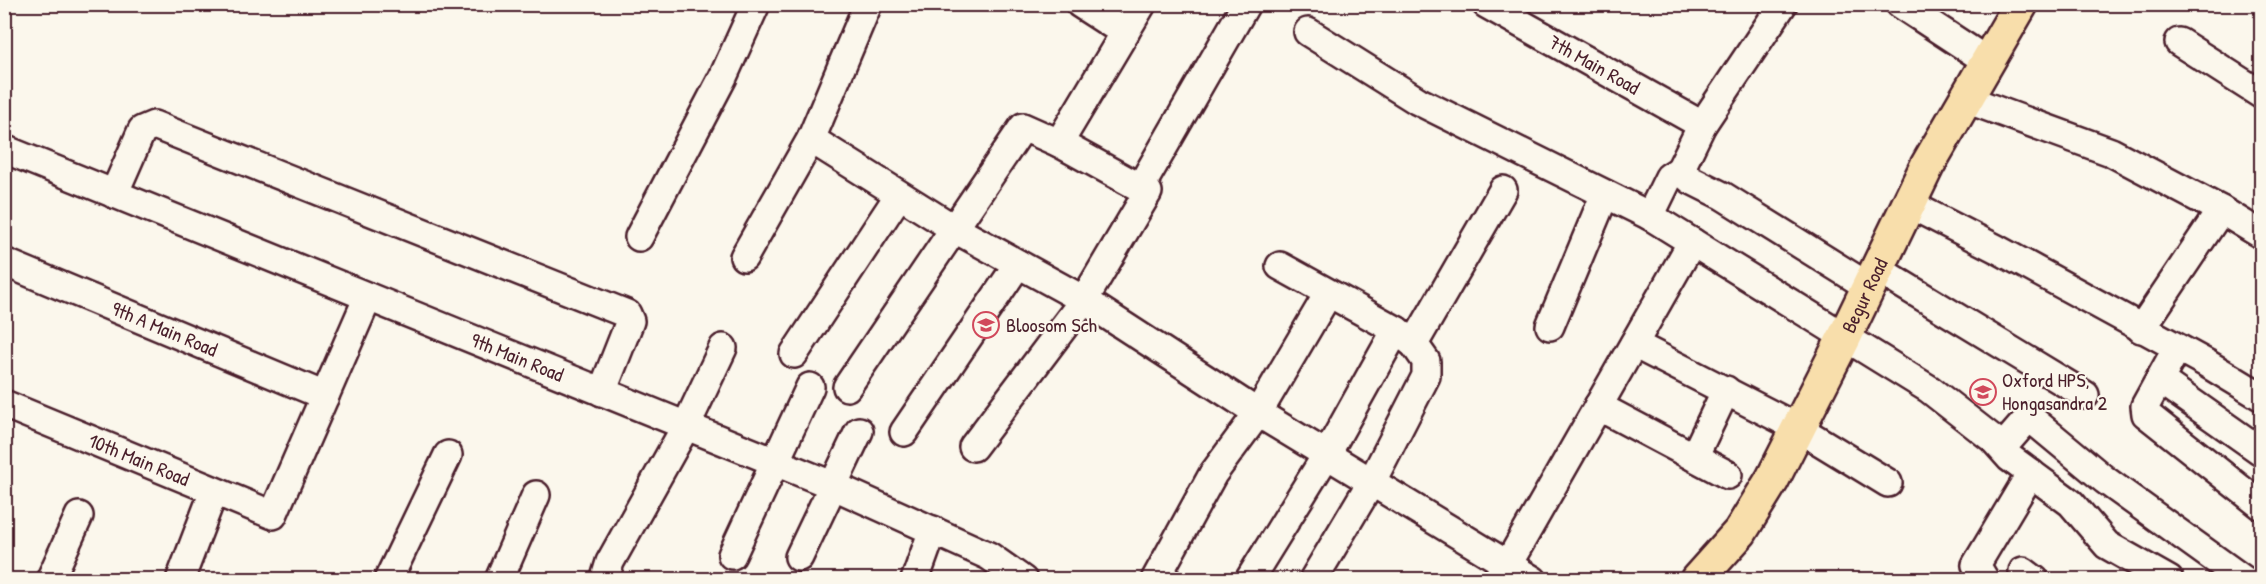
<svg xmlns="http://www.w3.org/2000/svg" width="2266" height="584" viewBox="0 0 2266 584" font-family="'Patrick Hand',sans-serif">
  <rect width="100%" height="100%" fill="#fbf7ec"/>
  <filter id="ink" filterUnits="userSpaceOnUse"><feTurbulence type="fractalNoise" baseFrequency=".0167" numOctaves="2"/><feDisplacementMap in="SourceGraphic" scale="12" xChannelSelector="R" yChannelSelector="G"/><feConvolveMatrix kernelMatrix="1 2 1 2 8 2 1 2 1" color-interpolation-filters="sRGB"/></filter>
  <g filter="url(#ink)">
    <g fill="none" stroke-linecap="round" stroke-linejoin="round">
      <defs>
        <g id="minor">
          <polyline points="1080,4 1125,33"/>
          <path id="s1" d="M 1486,4 L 1702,125"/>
          <polyline points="1783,4 1702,125 1680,170 1691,180 1723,196 1869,287"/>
          <polyline points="1900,4 1987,61"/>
          <polyline points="1308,32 1418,101 1650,216 1929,389 1993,439 2010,458 2071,503 2107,545 2169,580"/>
          <polyline points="2179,42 2262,95"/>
          <polyline points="1966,99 2111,152 2221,210 2262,235"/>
          <polyline points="811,139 953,228 1084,300 1258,413 1533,580"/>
          <polyline points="1059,143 1142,4"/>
          <path id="s2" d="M 4,149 L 832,485 L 989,556 L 1023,580"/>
          <polyline points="1140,188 1246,4"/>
          <polyline points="114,194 142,130 154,125 627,314 630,321 602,392"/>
          <polyline points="1909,204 1997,249 2206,363 2262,397"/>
          <polyline points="1650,216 1669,177 1680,170"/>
          <polyline points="639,237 723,77 756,4"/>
          <polyline points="744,257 811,139 868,4"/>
          <path id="s3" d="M 4,262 L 325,396"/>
          <polyline points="1280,266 1396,330 1414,344 1503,190"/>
          <polyline points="1877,269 2085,395"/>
          <polyline points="1550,326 1605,194"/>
          <polyline points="2141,329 2221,210"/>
          <polyline points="1634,344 1798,428 1888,483"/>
          <polyline points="2177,348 2145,406 2146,414 2262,506"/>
          <polyline points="794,354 899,195"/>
          <polyline points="2160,380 2262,452"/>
          <polyline points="847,387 1023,127 1059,143 1148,192 1084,300 973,447"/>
          <path id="s4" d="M 4,404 L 273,515 L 368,297"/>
          <polyline points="1598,406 1728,475"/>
          <polyline points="904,432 1018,264"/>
          <polyline points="2002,448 2029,417 2105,480 2244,580"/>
          <polyline points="1694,457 1726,390"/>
          <polyline points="732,555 810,387"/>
          <polyline points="799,557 859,431"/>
          <polyline points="2023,571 2035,580"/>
          <polyline points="50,580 79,516"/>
          <polyline points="180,580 214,491"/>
          <polyline points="388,580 448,455"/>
          <polyline points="499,580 536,495"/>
          <polyline points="607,580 606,575 610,562 686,426 723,348"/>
          <polyline points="915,580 933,530"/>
          <polyline points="1155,580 1213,474 1258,413 1328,294"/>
          <polyline points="1249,580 1327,454 1396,330"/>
          <polyline points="1313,580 1372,481 1426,376 1426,361 1414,344"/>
          <polyline points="1496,580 1508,564 1692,242"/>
          <polyline points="1985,580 1976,565 2031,473"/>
        </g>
        <g id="major">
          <path id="s5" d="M 1697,580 L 1740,532 L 1772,480 L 1844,338 L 1927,166 L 2021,4"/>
        </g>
      </defs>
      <use href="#minor" stroke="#4a1f2b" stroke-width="32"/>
      <use href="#major" stroke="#4a1f2b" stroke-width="38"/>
      <use href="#minor" stroke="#fbf7ec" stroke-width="27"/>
      <use href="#major" stroke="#f8deab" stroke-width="33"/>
    </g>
  </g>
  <defs>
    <symbol id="school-ring" viewBox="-11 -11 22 22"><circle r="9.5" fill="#fbf7ec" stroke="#d1495b" stroke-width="1.5"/><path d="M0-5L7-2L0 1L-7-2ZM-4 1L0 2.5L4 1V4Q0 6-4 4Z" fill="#d1495b"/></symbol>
  </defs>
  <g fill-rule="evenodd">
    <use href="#school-ring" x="971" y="310" width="30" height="30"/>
    <use href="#school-ring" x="1968" y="377" width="30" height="30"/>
  </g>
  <g text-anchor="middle" stroke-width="4.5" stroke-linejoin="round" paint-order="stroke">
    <g font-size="20" fill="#4a1f2b" stroke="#fbf7ec">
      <text dy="7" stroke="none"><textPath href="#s1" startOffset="124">7th Main Road</textPath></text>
      <text dy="7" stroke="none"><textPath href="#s5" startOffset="332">Begur Road</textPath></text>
      <text dy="7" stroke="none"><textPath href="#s3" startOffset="174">9th A Main Road</textPath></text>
      <text dy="7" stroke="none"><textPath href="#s2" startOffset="554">9th Main Road</textPath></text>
      <text dy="7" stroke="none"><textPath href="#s4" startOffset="146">10th Main Road</textPath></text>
    </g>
    <g font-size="20" fill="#4a1f2b" stroke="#fbf7ec" text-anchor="start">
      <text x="1006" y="332">Bloosom Sch</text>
      <text x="2002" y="387">Oxford HPS,<tspan x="2002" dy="23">Hongasandra 2</tspan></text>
    </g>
  </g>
  <rect width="2266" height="584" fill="none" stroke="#fbf7ec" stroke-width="24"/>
  <rect x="12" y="12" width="2242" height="560" fill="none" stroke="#4a1f2b" stroke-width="2" filter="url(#ink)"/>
</svg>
